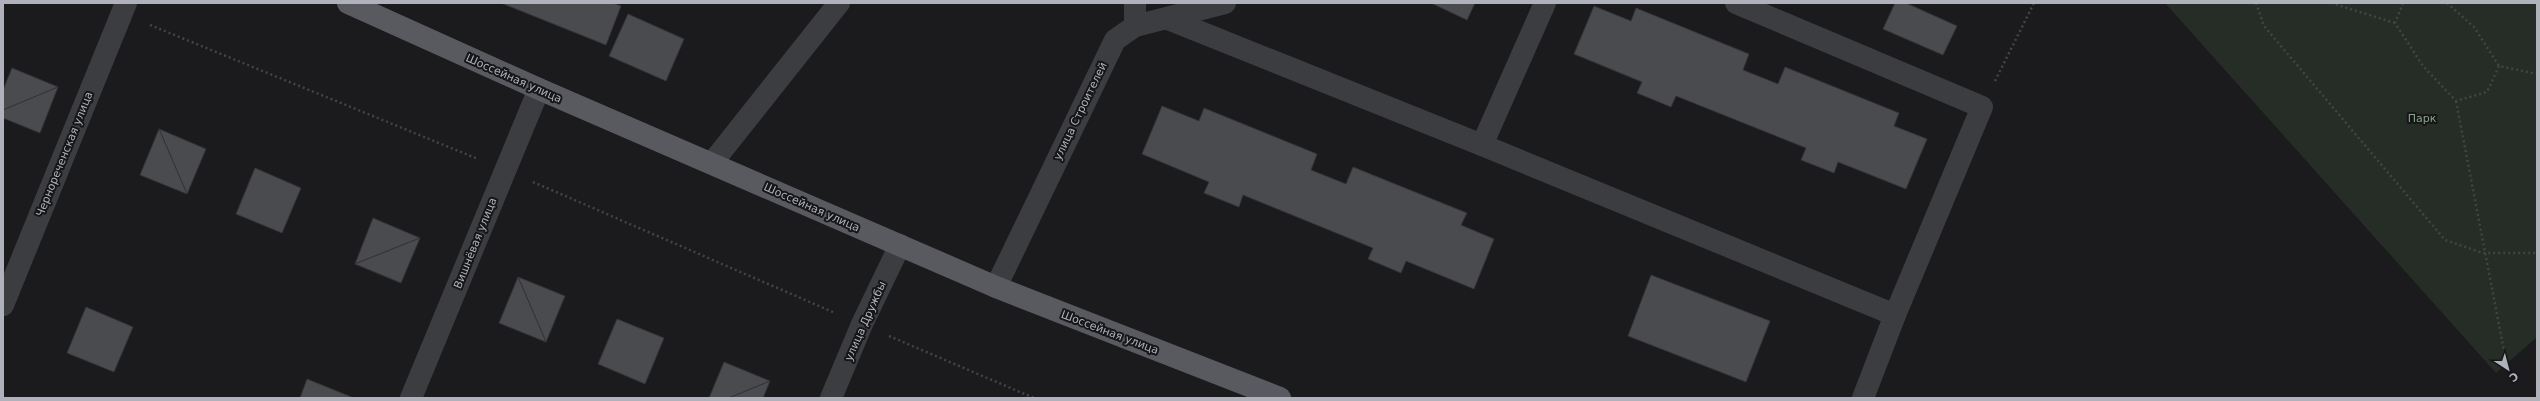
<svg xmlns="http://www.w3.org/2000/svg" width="2540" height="401" viewBox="0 0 2540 401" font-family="'DejaVu Sans',sans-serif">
  <rect width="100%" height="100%" fill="#1b1b1d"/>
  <polygon fill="#252d26" points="2165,3 2537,3 2537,337 2496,373"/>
  <g fill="#4a4b4f" stroke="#353539">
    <polygon points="501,3 613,3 621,6 606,45"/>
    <polygon points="1431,3 1475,3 1467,20"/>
    <polygon points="1895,3 1906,3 1957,26 1943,55 1883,29"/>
    <polygon points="1594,6 1631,21 1636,8 1749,54 1743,70 1778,84 1785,67 1899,113 1894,126 1927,139 1906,189 1838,162 1834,173 1801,160 1806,148 1676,96 1671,107 1637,93 1642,82 1574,54"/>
    <polygon points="628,14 684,39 666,81 609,56"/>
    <polygon points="12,68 58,87 3,110 3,90"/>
    <polygon points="58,87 40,133 3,118 3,110"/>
    <polygon points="1162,106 1199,121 1204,108 1317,154 1311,170 1346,184 1353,167 1467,213 1461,225 1494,239 1474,289 1406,261 1401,273 1368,259 1373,248 1243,195 1239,207 1204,193 1209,182 1142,154"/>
    <polygon points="159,129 206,149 187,194"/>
    <polygon points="159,129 187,194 140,175"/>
    <polygon points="255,168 301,188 282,233 236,214"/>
    <polygon points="373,218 420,238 355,264"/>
    <polygon points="420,238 401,283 355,264"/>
    <polygon points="1651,275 1770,321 1746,382 1628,336"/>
    <polygon points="518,277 565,296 546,342"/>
    <polygon points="518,277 546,342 499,323"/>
    <polygon points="86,307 133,327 114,372 67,353"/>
    <polygon points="617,319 664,338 645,384 598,364"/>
    <polygon points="724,362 770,381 729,398 709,398"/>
    <polygon points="307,379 354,398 300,398"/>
    <polygon points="770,381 763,398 729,398"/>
  </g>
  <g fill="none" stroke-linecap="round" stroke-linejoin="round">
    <g stroke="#424448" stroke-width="2.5" stroke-dasharray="2 3" stroke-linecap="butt">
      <polyline points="2256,3 2264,26 2445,240 2483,253 2537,253"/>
      <polyline points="2331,3 2395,23"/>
      <polyline points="2403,3 2395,23 2423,66 2456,101 2487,92 2499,66"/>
      <polyline points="2447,3 2474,27 2499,66 2537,74"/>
      <polyline points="150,25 478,159"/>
      <polyline points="1995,81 2034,3"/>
      <polyline points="2456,101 2505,356"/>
      <polyline points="533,182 835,313"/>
      <polyline points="889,336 1034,398"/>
    </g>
    <g stroke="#3c3d41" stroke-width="22">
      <polyline points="1736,3 1982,107 1895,315 1863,398"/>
      <polyline points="1168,19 1482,145 1895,315"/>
      <polyline points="1135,26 1135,3"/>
      <polyline points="1482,145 1545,3"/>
      <polyline points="712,163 839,3"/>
      <polyline points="996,287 1115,40 1135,26 1225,3"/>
      <polyline points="3,305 126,3"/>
      <polyline points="411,398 539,89"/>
      <polyline points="831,398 862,324 900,245"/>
    </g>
    <polyline stroke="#595a60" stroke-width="22" points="348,3 539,89 996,287 1280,398"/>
  </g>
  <g text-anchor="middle" stroke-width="4" stroke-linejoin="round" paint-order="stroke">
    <g font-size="11" fill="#afb2bb" stroke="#161618">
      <text transform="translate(514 78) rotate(24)" y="4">Шоссейная улица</text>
      <text transform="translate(1080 111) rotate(-64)" y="4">улица Строителей</text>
      <text transform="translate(64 154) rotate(-68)" y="4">Чернореченская улица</text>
      <text transform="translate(812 207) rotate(24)" y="4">Шоссейная улица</text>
      <text transform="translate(475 243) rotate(-68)" y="4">Вишнёвая улица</text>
      <text transform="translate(865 321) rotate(-66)" y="4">улица Дружбы</text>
      <text transform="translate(1110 332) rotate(21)" y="4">Шоссейная улица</text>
    </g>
    <g font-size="11" fill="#88a38a" stroke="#161618">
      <text x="2422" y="122">Парк</text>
    </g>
  </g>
  <rect width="2540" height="401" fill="none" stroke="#afb2bb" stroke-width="8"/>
  <g transform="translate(2508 369) rotate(144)" stroke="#161618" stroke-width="3" paint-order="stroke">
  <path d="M0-3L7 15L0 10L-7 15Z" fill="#afb2bb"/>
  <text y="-6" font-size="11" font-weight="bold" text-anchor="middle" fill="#afb2bb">С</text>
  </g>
</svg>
